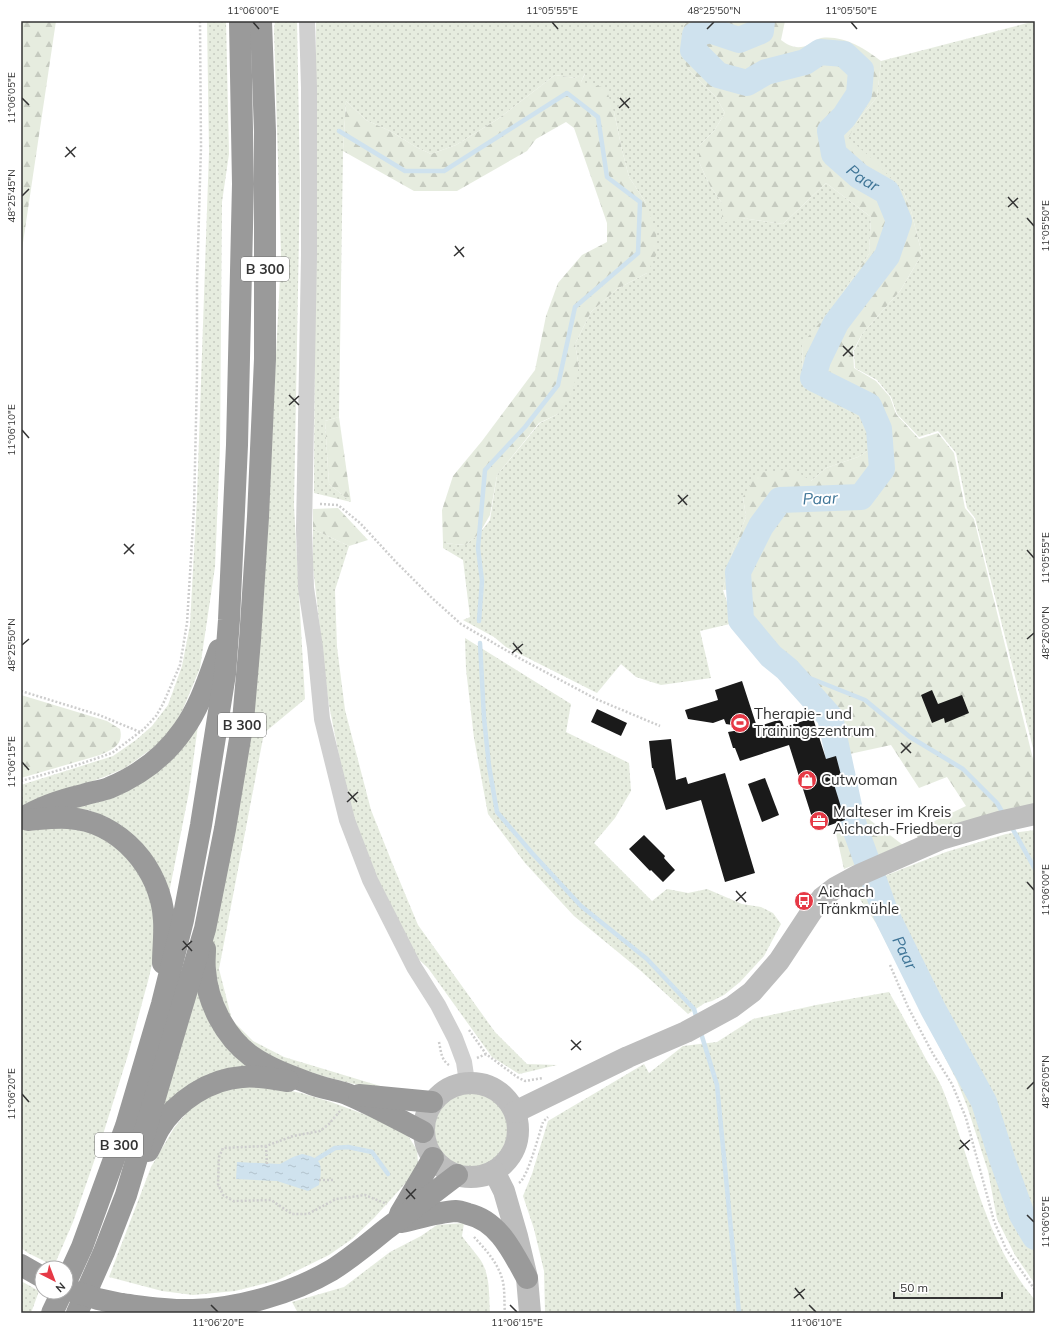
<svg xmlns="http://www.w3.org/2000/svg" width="1056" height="1334" viewBox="0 0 1056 1334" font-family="Mulish,sans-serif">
  <defs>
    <pattern id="grass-dots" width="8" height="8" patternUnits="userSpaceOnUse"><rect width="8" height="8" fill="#e6ecdf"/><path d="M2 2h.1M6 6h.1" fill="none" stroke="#c6cbc0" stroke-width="1.8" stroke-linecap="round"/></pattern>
    <pattern id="forest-firs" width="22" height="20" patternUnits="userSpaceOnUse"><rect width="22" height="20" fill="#e6ecdf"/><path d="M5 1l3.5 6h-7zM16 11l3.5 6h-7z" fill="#c6cbc0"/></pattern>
    <pattern id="water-ripples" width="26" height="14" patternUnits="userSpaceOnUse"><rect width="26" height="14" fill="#cfe2ee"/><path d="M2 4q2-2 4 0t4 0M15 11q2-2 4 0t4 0" fill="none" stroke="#b2c2cd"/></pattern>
  </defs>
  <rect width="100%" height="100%" fill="#fff"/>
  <g fill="url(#grass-dots)">
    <polygon points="207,21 226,21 229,154 222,202 220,449 215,567 200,668 183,709 175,724 157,745 125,768 104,777 21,806 21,785 113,756 136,740 152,726 168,705 182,666 190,625 197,497 209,152"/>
    <polygon points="275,21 297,21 300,181 294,506 305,699 264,733 219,969 232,1020 253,1041 284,1057 410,1095 394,1094 318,1075 258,1053 220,1009 210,948 267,531 281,257 274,30"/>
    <polygon points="316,21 342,21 342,22 364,21 689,21 684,25 688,69 716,97 725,113 714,131 699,146 699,162 710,186 722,203 742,218 783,224 826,183 871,217 869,254 833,307 802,345 803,385 863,419 872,448 858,457 826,468 811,481 743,497 746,517 733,550 723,590 734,623 700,631 711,678 661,685 636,677 621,664 597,693 506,647 494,637 463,620 470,617 463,560 443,548 443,543 465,545 479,534 490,520 497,475 540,423 558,414 579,367 575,344 591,312 617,289 647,273 646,203 629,177 622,150 614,112 581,82 585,74 575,78 555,75 498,119 456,145 431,154 416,147 390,131 366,120 346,101 343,151 339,417 325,421 329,484 351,502 314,493"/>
    <polygon points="1035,21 1035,756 975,518 967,508 956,453 938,431 919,437 897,414 891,397 877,380 855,368 854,351 862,334 900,291 922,254 911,211 904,193 847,138 859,119 877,97 881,61"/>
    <polygon points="313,529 349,546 335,590 337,647 345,710 371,810 393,865 418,925 495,1032 527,1064 557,1065 519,1074 492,1057 428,968 415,956 373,874 349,806 328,700 313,567"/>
    <polygon points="465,638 571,704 566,732 629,763 631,791 615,818 594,843 652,901 667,889 688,893 707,889 742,904 761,907 773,913 781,924 764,956 740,982 724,995 712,1001 705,1003 688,1014 641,971 574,916 525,863 488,814 474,738 466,669"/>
    <polygon points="199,718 189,792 169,893 121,825 89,810 68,808"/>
    <polygon points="68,823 119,843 152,887 158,939 148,981 128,1055 99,1147 73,1222 54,1266 28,1253 21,1248 21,829"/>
    <polygon points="1035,830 1035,1284 1015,1255 997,1219 988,1171 967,1106 957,1081 876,923 857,895 856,888 902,869 946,852 1006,834"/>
    <polygon points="199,977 249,1061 245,1069 159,1118"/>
    <path d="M 889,992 C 902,1015 915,1038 927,1061 C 933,1071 939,1080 943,1090 C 972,1161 984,1241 1035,1300 L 1035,1313 L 545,1313 L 544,1271 L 534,1229 L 523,1196 L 532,1174 L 548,1121 L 644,1064 L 649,1073 L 683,1046 L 717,1042 L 753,1019 L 816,1005 Z"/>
    <circle cx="471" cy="1130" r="47"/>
    <polygon points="244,1086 272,1087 301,1093 331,1102 385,1122 407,1134 417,1150 418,1163 412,1176 374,1218 352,1239 329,1255 278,1280 235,1291 193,1295 162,1291 109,1277 151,1167 174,1128 188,1111 203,1100 228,1088"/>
    <path d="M 464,1223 L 462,1236 C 469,1247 481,1257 485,1269 C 490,1283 489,1299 490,1313 L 298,1313 L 292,1302 L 344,1287 L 390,1252 L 421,1236 L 437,1225 Z"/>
    <polygon points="21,1281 39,1291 31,1313 21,1313"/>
  </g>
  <g fill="url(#forest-firs)">
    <polygon points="21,21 56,21 21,256"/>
    <path d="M 689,21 L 785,21 L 781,40 C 790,47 799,50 810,44 C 813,42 817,39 821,38 C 843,35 864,48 881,61 L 877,97 L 859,119 L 848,138 L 876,162 L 904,193 L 911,211 L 922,254 L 900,291 L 862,334 L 853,351 L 854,368 L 876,381 L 890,397 L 896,414 L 919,439 L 938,433 L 954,453 L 965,508 L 974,519 L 1035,767 L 1035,807 L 918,840 L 916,830 L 966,806 L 947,777 L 919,788 L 891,745 L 845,755 L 840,719 L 819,685 L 768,636 L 752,618 L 737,589 L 723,590 L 733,550 L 746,517 L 743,497 L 757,473 L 793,469 L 811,481 L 826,468 L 858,457 L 872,448 L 862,419 L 803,385 L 802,344 L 833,307 L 869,254 L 871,217 L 826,183 L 783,224 L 742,218 L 722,223 L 722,203 L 710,186 L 699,162 L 699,146 L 714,131 L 725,113 L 716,97 L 688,69 L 678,49 L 684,25 Z"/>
    <polygon points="585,73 581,82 606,88 614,112 622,150 629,177 646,203 656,231 657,253 647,273 617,289 591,312 575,344 579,367 570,399 558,414 539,423 497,475 490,515 479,534 465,545 443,543 442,510 453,476 482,441 535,370 546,316 558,283 582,255 607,242 607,223 574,128 566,122 536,139 527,151 457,191 414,191 343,151 346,101 366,120 390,131 416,147 431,154 456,145 498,119 555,75 575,78"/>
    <polygon points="339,417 351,502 329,484 325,421"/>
    <polygon points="338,508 368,540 349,546 313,529 313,509"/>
    <path d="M 21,695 L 107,721 L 120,729 C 124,745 112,750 100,755 L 21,778 Z"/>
    <polygon points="862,814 903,845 844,869 835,829"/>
  </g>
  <path fill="url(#water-ripples)" d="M 302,1154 C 324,1158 322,1167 319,1185 L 308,1191 L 277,1181 L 236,1179 L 237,1162 L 280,1164 L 293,1157 Z"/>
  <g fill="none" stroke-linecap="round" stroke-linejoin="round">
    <g stroke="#cfe2ee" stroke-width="4.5">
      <polyline points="339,131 405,171 444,171 567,93 598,117 607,177 640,202 638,253 575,307 558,385 525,427 485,470 478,548 482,581 479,621"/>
      <polyline points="480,643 484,718 489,766 497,812 532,853 581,906 647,959 694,1009 697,1019"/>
      <polyline points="787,669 865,700 910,737 963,769 997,803 1004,815"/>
      <polyline points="1011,826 1035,869"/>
      <polyline points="700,1030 717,1085 739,1313"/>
      <polyline points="317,1159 335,1148 348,1147 372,1152 388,1174"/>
    </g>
    <path stroke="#cfe2ee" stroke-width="26" id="s1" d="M 762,21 L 761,31 L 739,40 L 709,30 L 695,35 L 693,50 L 718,75 L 747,83 L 766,72 L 805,62 L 820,52 L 844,54 L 861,70 L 859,94 L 844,117 L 830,131 L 834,154 L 859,176 L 887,192 L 899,221 L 887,256 L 836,323 L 818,360 L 813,378 L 869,406 L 879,429 L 882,469 L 861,497 L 780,500 L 761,526 L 738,572 L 741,620 L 771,656 L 787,669 L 830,717 L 852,820 L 886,914 L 933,1009 L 984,1102 L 1002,1159 L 1022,1215 L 1035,1237"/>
  </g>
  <g fill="#1a1a1a">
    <polygon points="742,681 757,727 781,719 784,727 813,718 826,759 836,756 841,775 832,778 845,820 816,830 789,745 740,761 735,748 733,748 728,732 745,729 745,727 726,724 724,719 713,723 688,719 685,710 718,700 715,690"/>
    <polygon points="932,690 938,704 962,695 969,713 945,723 944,718 932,723 921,695"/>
    <polygon points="597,709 627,723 621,736 591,722"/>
    <polygon points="671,739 676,780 686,777 688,784 725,773 755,873 725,882 701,800 666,810 653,768 652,768 649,741"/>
    <polygon points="765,778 779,815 762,822 748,784"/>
    <polygon points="644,835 665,856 664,858 675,870 663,882 651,870 650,871 629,849"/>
  </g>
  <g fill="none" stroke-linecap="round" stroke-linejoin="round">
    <g stroke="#cdcdcd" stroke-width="2.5" stroke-dasharray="2 2" stroke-linecap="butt">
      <polyline points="320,504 338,505 360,523 396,562 432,598 461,624 521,659 596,699 660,726"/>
      <polyline points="21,691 99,715 140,732"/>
      <polyline points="21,781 77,765 112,753 144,729 156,716 163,704 180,665 187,623 194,508 197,377 197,283 201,147 200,21"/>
      <polyline points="890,965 908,1007 933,1054 952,1084 966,1118 994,1221 1006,1249 1035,1290"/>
      <polyline points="469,1030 486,1054 517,1077 525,1081 543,1078"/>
      <path d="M 439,1042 C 441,1051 441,1060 449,1065"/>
      <polyline points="477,1058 486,1054"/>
      <polyline points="340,1111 329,1124 320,1131 293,1136 266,1146 223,1148 219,1157 218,1184 223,1195 233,1201 271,1200 292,1214 308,1214 336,1199 365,1195 387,1204"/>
      <polyline points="266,1146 267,1165"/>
      <polyline points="319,1180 335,1180"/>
      <path d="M 519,1183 C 528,1177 539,1134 543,1122 L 548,1117"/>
      <path d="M 474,1237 C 486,1250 499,1264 503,1282 C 505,1292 504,1303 505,1313"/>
    </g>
    <polyline stroke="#d0d0d0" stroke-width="16" points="307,21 309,88 309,255 304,530 306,588 315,647 322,719 347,820 370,880 414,967 438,1005 455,1038 464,1062 467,1082"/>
    <g stroke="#bdbdbd" stroke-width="22">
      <circle cx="471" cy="1130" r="47"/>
      <polyline points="515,1112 628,1057 686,1032 732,1007 752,992 779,961 814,908 822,898 835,888 859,875 941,839 999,822 1035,814"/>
      <polyline points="494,1171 504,1191 517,1236 527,1278 530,1313"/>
    </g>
    <g stroke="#9a9a9a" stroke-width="22">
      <path d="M 21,819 C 40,807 61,800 83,795 C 91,792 101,791 109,788 C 138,776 165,756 183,730 C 200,707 209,677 219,650"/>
      <path d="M 28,820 C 41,819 55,817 68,818 C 120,821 161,869 164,920 C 165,934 163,949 163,963"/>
      <path d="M 205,949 C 205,956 204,963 205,970 C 207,1002 225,1037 251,1056 C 268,1068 290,1076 309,1083 C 321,1088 335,1090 347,1094 C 373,1105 398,1119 423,1132"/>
      <polyline points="359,1095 432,1102"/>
      <path d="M 148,1151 C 152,1144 155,1136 159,1129 C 176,1101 210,1079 242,1077 C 257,1075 273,1079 288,1081"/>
      <polyline points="400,1214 433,1158"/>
      <path d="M 401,1222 C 419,1218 438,1212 456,1211 C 460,1211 465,1213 468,1214 C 499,1221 513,1253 527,1278"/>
      <polyline points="21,1265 42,1277"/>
      <polyline points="66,1282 82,1247 126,1126 162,1004 183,920 201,825 225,674 229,620 237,445 243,184 240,21"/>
      <path d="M 121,1304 C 145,1307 169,1311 193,1310 C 238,1309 293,1293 332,1270 C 351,1258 368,1244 385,1230 C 409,1212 433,1193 457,1175"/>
      <polyline points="52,1313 62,1292"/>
      <polyline points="77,1313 104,1252 126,1195 205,929 225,829 243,721 250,640 258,517 265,359 265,132 261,21"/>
    </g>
    <polyline stroke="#9a9a9a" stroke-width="22" points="66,1289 98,1299 121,1304"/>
  </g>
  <path fill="none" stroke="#333" stroke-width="1.5" d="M 253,22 L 259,29M 552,22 L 558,29M 851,22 L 857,29M 707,29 L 714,22M 22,98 L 29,105M 620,98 L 629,108M 619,108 L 630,98M 66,147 L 75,157M 65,157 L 76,147M 22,196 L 29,189M 1008,197 L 1018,208M 1008,207 L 1018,198M 1027,218 L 1034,226M 455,246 L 464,257M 454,256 L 464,247M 843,346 L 853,356M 843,356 L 853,346M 289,395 L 299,405M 289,405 L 299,396M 22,430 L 29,438M 678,495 L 687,505M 678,504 L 688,495M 124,544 L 134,554M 1027,550 L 1034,558M 124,554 L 134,544M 1027,639 L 1034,633M 513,643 L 522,654M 22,645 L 29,639M 512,653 L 523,644M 901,743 L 911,753M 901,753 L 911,743M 22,762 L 29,770M 348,792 L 357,802M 347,802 L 358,792M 1027,882 L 1034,890M 736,891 L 746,902M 736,901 L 746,892M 183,941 L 192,951M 182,950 L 192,941M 571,1040 L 581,1050M 571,1050 L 581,1041M 1027,1089 L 1034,1082M 22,1094 L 29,1102M 960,1140 L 969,1150M 959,1149 L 970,1140M 406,1189 L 415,1199M 406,1199 L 416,1189M 1027,1215 L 1034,1222M 795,1288 L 804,1299M 794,1298 L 805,1289M 211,1305 L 218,1312M 510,1305 L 517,1312M 809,1305 L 816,1312"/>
  <defs>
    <symbol id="stadium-disc" viewBox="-11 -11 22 22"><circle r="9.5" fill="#e63946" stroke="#fff"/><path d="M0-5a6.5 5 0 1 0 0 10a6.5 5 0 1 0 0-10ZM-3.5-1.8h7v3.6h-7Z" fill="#fff"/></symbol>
    <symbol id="shop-disc" viewBox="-11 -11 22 22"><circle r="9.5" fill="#e63946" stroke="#fff"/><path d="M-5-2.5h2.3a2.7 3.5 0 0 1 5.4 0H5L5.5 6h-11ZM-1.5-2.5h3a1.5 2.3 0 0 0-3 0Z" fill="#fff"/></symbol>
    <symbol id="office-disc" viewBox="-11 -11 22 22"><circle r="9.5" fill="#e63946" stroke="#fff"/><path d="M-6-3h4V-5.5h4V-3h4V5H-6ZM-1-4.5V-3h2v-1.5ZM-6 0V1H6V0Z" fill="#fff"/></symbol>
    <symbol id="bus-disc" viewBox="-11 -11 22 22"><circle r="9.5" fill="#e63946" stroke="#fff"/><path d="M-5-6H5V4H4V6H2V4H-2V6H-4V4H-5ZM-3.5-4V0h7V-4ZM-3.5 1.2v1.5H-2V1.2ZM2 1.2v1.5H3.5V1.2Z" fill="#fff"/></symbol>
  </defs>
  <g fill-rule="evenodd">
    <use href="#stadium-disc" x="729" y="712" width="22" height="22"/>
    <use href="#shop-disc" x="796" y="769" width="22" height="22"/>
    <use href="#office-disc" x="808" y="810" width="22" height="22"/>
    <use href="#bus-disc" x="793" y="890" width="22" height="22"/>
  </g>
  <g text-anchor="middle" stroke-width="4" stroke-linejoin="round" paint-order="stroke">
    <g fill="#fff" stroke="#707070" stroke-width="1">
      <rect x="241" y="257" width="48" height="24" rx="3"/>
      <rect x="218" y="713" width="48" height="24" rx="3"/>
      <rect x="95" y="1133" width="48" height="24" rx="3"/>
    </g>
    <g font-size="14" font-weight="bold" fill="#333">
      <text x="265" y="274">B 300</text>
      <text x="242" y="730">B 300</text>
      <text x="119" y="1150">B 300</text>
    </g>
    <g font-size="15" fill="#333" stroke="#fff" text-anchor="start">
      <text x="754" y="719">Therapie- und<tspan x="754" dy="17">Trainingszentrum</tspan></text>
      <text x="821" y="785">Cutwoman</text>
      <text x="833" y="817">Malteser im Kreis<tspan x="833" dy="17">Aichach-Friedberg</tspan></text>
      <text x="818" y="897">Aichach<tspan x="818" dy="17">Tränkmühle</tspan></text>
    </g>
    <g font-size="16" font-style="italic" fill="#3f7597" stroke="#fff">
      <text dy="6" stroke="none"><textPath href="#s1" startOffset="421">Paar</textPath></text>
      <text transform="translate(820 498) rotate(-2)" y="6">Paar</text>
      <text dy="6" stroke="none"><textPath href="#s1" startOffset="1417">Paar</textPath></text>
    </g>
  </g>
  <rect width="1056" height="1334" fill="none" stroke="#ffffff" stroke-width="44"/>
  <g transform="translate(54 1280) rotate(138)"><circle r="19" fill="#ffffff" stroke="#adadad"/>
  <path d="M0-3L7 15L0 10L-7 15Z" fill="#e63946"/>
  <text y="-6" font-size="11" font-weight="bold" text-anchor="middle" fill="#333333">N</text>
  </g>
  <path d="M894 1292v6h108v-6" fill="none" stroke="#333333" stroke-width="2"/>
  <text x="900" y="1292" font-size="12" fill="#333333" stroke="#ffffff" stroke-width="3" paint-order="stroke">50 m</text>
  <rect x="22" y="22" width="1012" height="1290" fill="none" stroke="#333" stroke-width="1.5"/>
  <g font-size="10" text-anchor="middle" fill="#333">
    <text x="253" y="14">11°06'00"E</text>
    <text x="552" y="14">11°05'55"E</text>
    <text x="714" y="14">48°25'50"N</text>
    <text x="851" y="14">11°05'50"E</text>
    <text transform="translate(11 98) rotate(-90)" y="4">11°06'05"E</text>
    <text transform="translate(11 196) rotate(-90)" y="4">48°25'45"N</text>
    <text transform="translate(1045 226) rotate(-90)" y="4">11°05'50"E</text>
    <text transform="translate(11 430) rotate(-90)" y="4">11°06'10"E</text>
    <text transform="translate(1045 558) rotate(-90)" y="4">11°05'55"E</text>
    <text transform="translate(1045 633) rotate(-90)" y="4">48°26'00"N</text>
    <text transform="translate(11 645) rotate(-90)" y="4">48°25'50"N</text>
    <text transform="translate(11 762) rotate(-90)" y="4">11°06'15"E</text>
    <text transform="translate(1045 890) rotate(-90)" y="4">11°06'00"E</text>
    <text transform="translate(1045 1082) rotate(-90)" y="4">48°26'05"N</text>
    <text transform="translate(11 1094) rotate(-90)" y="4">11°06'20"E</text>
    <text transform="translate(1045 1222) rotate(-90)" y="4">11°06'05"E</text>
    <text x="218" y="1326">11°06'20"E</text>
    <text x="517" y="1326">11°06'15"E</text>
    <text x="816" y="1326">11°06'10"E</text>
  </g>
</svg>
